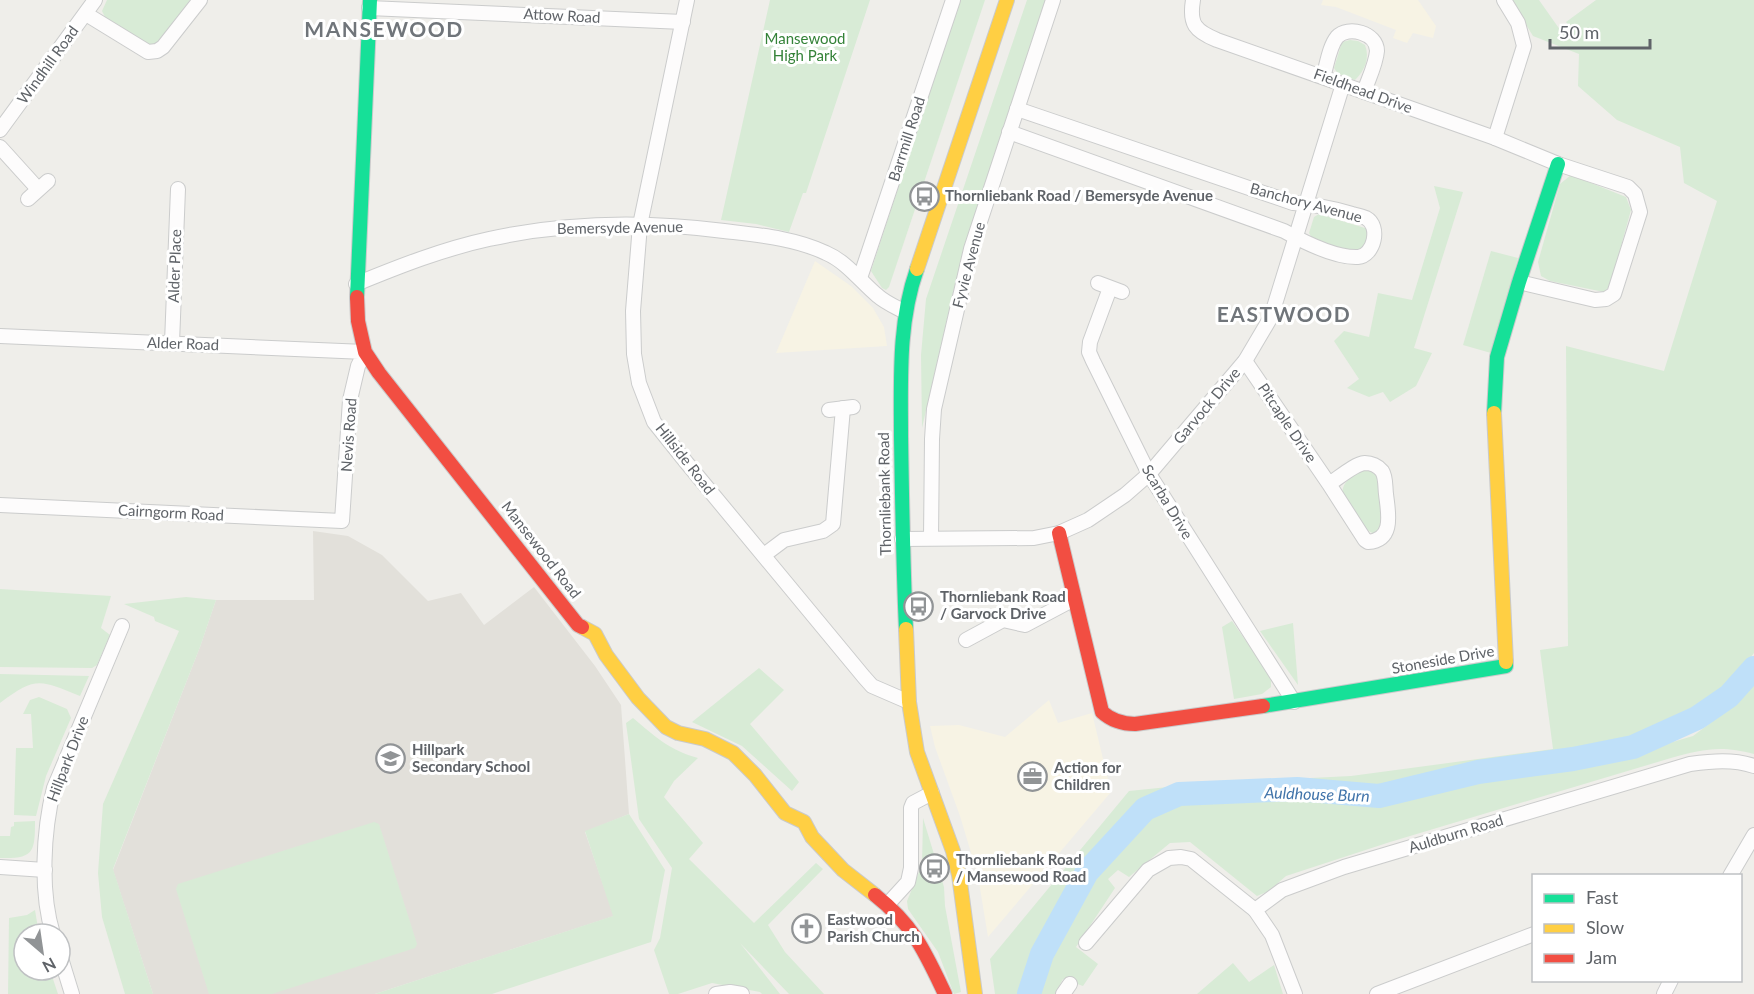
<svg xmlns="http://www.w3.org/2000/svg" width="1754" height="994" viewBox="0 0 1754 994" font-family="Lato,sans-serif">
  <rect width="100%" height="100%" fill="#efeeea"/>
  <g fill="#f7f3e4">
    <polygon points="1323,0 1418,0 1436,26 1433,38 1413,33 1407,43 1393,38 1396,30 1336,7 1321,5"/>
    <polygon points="815,261 851,286 873,308 884,327 887,346 776,353"/>
    <polygon points="1049,700 1058,723 1092,713 1111,792 988,937 978,876 960,816 935,747 930,726 959,725 1005,737"/>
  </g>
  <polygon fill="#e2e0da" points="313,531 348,536 382,555 428,601 461,593 484,625 534,587 595,666 621,705 629,814 585,832 614,916 375,994 153,994 113,870 200,647 216,600 314,600"/>
  <g fill="#d8ebd6">
    <polygon points="107,0 190,0 161,40 155,44 147,44 106,19 102,11"/>
    <polygon points="770,0 870,0 806,193 803,193 789,232 756,224 721,220"/>
    <polygon points="959,0 985,0 889,287 886,290 882,288 871,271"/>
    <polygon points="1027,0 1047,0 1006,120 955,284 922,428 921,355 926,299"/>
    <polygon points="1511,0 1539,0 1563,34 1571,29 1566,22 1596,0 1754,0 1754,653 1730,683 1686,716 1623,745 1365,789 1293,786 1193,788 1192,784 1351,776 1553,749 1540,650 1568,646 1566,346 1664,371 1717,201 1684,183 1680,147 1617,120 1578,86 1579,54 1533,36"/>
    <path d="M 1350,40 L 1358,41 L 1365,45 C 1370,58 1365,70 1355,80 L 1338,74 L 1334,68 L 1342,42 Z"/>
    <polygon points="1571,175 1626,197 1631,210 1610,286 1604,292 1550,281 1541,276 1538,262 1560,184"/>
    <polygon points="1434,186 1463,192 1414,348 1432,353 1416,386 1390,402 1383,392 1369,397 1347,388 1359,379 1334,341 1344,331 1369,337 1378,293 1412,300 1440,208"/>
    <polygon points="1319,214 1365,228 1371,234 1366,248 1359,253 1347,251 1313,240 1309,233 1314,217"/>
    <polygon points="1491,251 1518,258 1491,353 1463,345"/>
    <path d="M 1367,469 L 1373,471 L 1378,476 L 1384,524 L 1381,531 L 1374,534 L 1367,530 L 1343,495 C 1340,481 1356,474 1367,469 Z"/>
    <polygon points="0,589 111,596 101,628 110,635 97,665 92,668 0,667"/>
    <polygon points="186,597 216,600 200,647 113,869 153,994 125,994 102,917 98,873 103,804 179,631 155,621 154,617 124,604"/>
    <polygon points="1232,621 1271,677 1271,687 1262,694 1234,699 1222,627"/>
    <polygon points="1293,623 1298,685 1260,631"/>
    <polygon points="759,668 784,690 750,724 799,782 792,791 742,746 692,722"/>
    <path d="M 1754,672 L 1754,754 C 1721,745 1703,749 1671,758 L 1390,842 L 1286,876 L 1269,891 L 1257,896 L 1190,842 L 1170,843 L 1129,877 L 1118,870 L 1108,879 L 1115,888 L 1076,947 L 1098,964 L 1083,986 L 1063,979 L 1055,994 L 995,994 L 990,959 L 1129,791 L 1178,786 L 1182,800 L 1273,796 L 1323,796 L 1358,800 L 1387,799 L 1510,775 L 1615,759 L 1693,736 L 1733,706 Z"/>
    <path d="M 0,674 L 89,676 L 80,696 C 40,680 36,676 0,703 Z"/>
    <polygon points="39,697 67,709 71,718 46,776 36,816 14,815 16,748 33,748 31,714 23,714 30,700"/>
    <path d="M 633,718 C 654,736 671,751 698,758 L 674,781 L 664,797 L 703,843 L 689,859 L 754,923 L 816,863 L 823,869 L 768,925 L 785,952 L 824,994 L 789,994 L 740,943 L 780,994 L 762,994 L 760,992 L 712,983 L 678,994 L 669,994 L 654,950 L 660,938 L 672,868 L 639,819 L 626,723 Z"/>
    <polygon points="629,814 665,870 651,942 492,994 375,994 613,916 585,831"/>
    <polygon points="923,818 944,887 945,906 961,992 954,994 938,952 908,909 907,901 922,865"/>
    <path d="M 35,821 C 35,852 34,859 0,858 L 0,836 L 10,836 L 11,827 L 14,826 L 14,822 Z"/>
    <polygon points="374,822 379,824 417,944 415,948 272,994 209,994 176,889 178,884"/>
    <polygon points="35,910 39,934 24,934 24,970 50,970 58,994 8,994 9,918 27,915"/>
    <polygon points="1233,963 1249,982 1274,965 1283,994 1197,994"/>
  </g>
  <g fill="none" stroke-linecap="round" stroke-linejoin="round">
    <polyline stroke="#bfe0f9" stroke-width="24" points="1029,994 1042,954 1087,872 1145,809 1179,794 1297,789 1379,796 1478,772 1573,759 1633,747 1697,718 1729,696 1754,668"/>
    <defs>
      <g id="street">
        <polyline points="687,0 640,225 633,311 634,354 639,383 654,422 686,462 864,677 872,686 909,702"/>
        <path d="M 1193,0 C 1189,24 1195,31 1217,40 L 1495,138 L 1558,164 L 1628,187 L 1635,194 L 1640,212 L 1614,294 L 1606,299 L 1595,300 L 1519,282"/>
        <polyline points="369,8 683,22"/>
        <polyline points="86,14 148,52 157,51 163,47 200,0"/>
        <path d="M 1323,77 C 1327,65 1329,47 1337,37 C 1348,25 1377,33 1377,51 C 1376,64 1368,80 1364,92"/>
        <polyline points="0,130 95,0"/>
        <path d="M 1009,132 L 1284,231 C 1302,241 1336,258 1358,257 C 1374,256 1381,226 1366,218 C 1362,216 1356,215 1352,214 C 1332,208 1314,204 1293,203 L 1017,109"/>
        <polyline points="1495,138 1524,46 1518,23 1504,0"/>
        <polyline points="0,147 38,189"/>
        <polyline points="28,199 48,181"/>
        <polyline points="860,278 953,0"/>
        <polyline points="1098,283 1122,292"/>
        <path d="M 356,284 C 400,266 443,249 489,239 C 566,222 647,221 724,231 C 758,235 795,238 826,253 C 847,262 861,282 878,296 C 886,303 896,307 905,312"/>
        <polyline points="1110,288 1090,342 1089,352 1093,361 1149,474 1294,702"/>
        <polyline points="0,336 365,352 358,366 350,400 342,521 0,505"/>
        <polyline points="172,343 178,189"/>
        <path d="M 1245,361 L 1329,484 C 1339,478 1354,464 1365,463 C 1371,463 1378,466 1382,471 C 1386,477 1385,486 1386,494 C 1388,512 1395,540 1368,542 L 1365,540 L 1329,484"/>
        <polyline points="829,410 853,407"/>
        <polyline points="931,538 932,439 934,409 971,249 1053,0"/>
        <polyline points="902,539 1034,538 1059,533 1088,520 1125,495 1149,474 1245,361 1271,317 1343,84"/>
        <polyline points="764,555 784,540 823,531 833,524 843,408"/>
        <polyline points="966,640 1003,620 1025,625 1074,599"/>
        <polyline points="0,867 45,870"/>
        <polyline points="1730,876 1754,835"/>
        <polyline points="887,905 908,882 911,868 911,808 913,803 932,793"/>
        <path d="M 53,934 C 40,892 43,831 54,788 L 122,626"/>
        <polyline points="1086,943 1148,870 1169,858 1181,857 1191,859 1255,910"/>
        <polyline points="60,955 72,994"/>
        <polyline points="716,994 730,992 742,994"/>
        <polyline points="1063,994 1070,984"/>
        <path d="M 1295,994 L 1272,935 L 1255,910 L 1282,890 L 1344,867 L 1690,764 C 1712,761 1733,759 1754,766"/>
        <polyline points="1377,994 1534,934"/>
        <polyline points="1664,994 1671,980"/>
      </g>
      <g id="fast">
        <polyline points="357,297 370,0"/>
        <polyline points="1494,413 1497,357 1519,282 1558,164"/>
        <path d="M 906,629 C 903,565 902,501 901,436 C 901,379 898,323 917,269"/>
        <polyline points="1263,706 1506,666 1506,662"/>
      </g>
      <g id="slow">
        <polyline points="917,269 1007,0"/>
        <polyline points="1494,413 1506,662"/>
        <polyline points="582,627 595,634 606,655 638,698 666,727 678,733 705,739 733,753 755,775 785,813 804,822 812,837 843,870 875,895"/>
        <polyline points="906,629 909,702 917,752 953,851 959,875 975,994"/>
      </g>
      <g id="jam">
        <polyline points="357,297 358,321 365,352 379,373 578,625 582,627"/>
        <path d="M 1059,533 L 1102,712 C 1112,721 1122,724 1135,724 L 1263,706"/>
        <path d="M 875,895 C 914,926 924,950 945,994"/>
      </g>
    </defs>
    <use href="#street" stroke="#cbcccc" stroke-width="16"/>
    <use href="#fast" stroke="#cacacb" stroke-width="16"/>
    <use href="#slow" stroke="#cacacb" stroke-width="16"/>
    <use href="#jam" stroke="#cacacb" stroke-width="16"/>
    <use href="#street" stroke="#fdfcfc" stroke-width="14"/>
    <use href="#fast" stroke="#16e098" stroke-width="14"/>
    <use href="#slow" stroke="#ffcf43" stroke-width="14"/>
    <use href="#jam" stroke="#f24e42" stroke-width="14"/>
  </g>
  <defs>
    <symbol id="bus-ring" viewBox="-11 -11 22 22"><circle r="9.5" fill="#fff" stroke="#919496" stroke-width="1.5"/><path d="M-5-6H5V4H4V6H2V4H-2V6H-4V4H-5ZM-3.5-4V0h7V-4ZM-3.5 1.2v1.5H-2V1.2ZM2 1.2v1.5H3.5V1.2Z" fill="#919496"/></symbol>
    <symbol id="school-ring" viewBox="-11 -11 22 22"><circle r="9.5" fill="#fff" stroke="#919496" stroke-width="1.5"/><path d="M0-5L7-2L0 1L-7-2ZM-4 1L0 2.5L4 1V4Q0 6-4 4Z" fill="#919496"/></symbol>
    <symbol id="office-ring" viewBox="-11 -11 22 22"><circle r="9.5" fill="#fff" stroke="#919496" stroke-width="1.5"/><path d="M-6-3h4V-5.5h4V-3h4V5H-6ZM-1-4.5V-3h2v-1.5ZM-6 0V1H6V0Z" fill="#919496"/></symbol>
    <symbol id="church-ring" viewBox="-11 -11 22 22"><circle r="9.5" fill="#fff" stroke="#919496" stroke-width="1.5"/><path d="M-1.2-6h2.4v3.5h3.3v2.4h-3.3V6h-2.4V-.1h-3.3v-2.4h3.3Z" fill="#919496"/></symbol>
  </defs>
  <g fill-rule="evenodd">
    <use href="#bus-ring" x="908" y="180" width="33" height="33"/>
    <use href="#bus-ring" x="902" y="590" width="33" height="33"/>
    <use href="#school-ring" x="374" y="742" width="33" height="33"/>
    <use href="#office-ring" x="1016" y="760" width="33" height="33"/>
    <use href="#bus-ring" x="918" y="852" width="33" height="33"/>
    <use href="#church-ring" x="790" y="912" width="33" height="33"/>
  </g>
  <g text-anchor="middle" stroke-width="6" stroke-linejoin="round" paint-order="stroke">
    <g font-size="15" fill="#5f6368" stroke="#fff">
      <text transform="translate(562 16) rotate(3)" y="5">Attow Road</text>
      <text transform="translate(48 65) rotate(-54)" y="5">Windhill Road</text>
      <text transform="translate(1363 91) rotate(20)" y="5">Fieldhead Drive</text>
      <text transform="translate(907 139) rotate(-72)" y="5">Barrmill Road</text>
      <text transform="translate(1306 203) rotate(15)" y="5">Banchory Avenue</text>
      <text transform="translate(620 228) rotate(-1)" y="5">Bemersyde Avenue</text>
      <text transform="translate(969 265) rotate(-75)" y="5">Fyvie Avenue</text>
      <text transform="translate(175 266) rotate(-88)" y="5">Alder Place</text>
      <text transform="translate(183 344) rotate(2)" y="5">Alder Road</text>
      <text transform="translate(1207 406) rotate(-50)" y="5">Garvock Drive</text>
      <text transform="translate(1287 423) rotate(56)" y="5">Pitcaple Drive</text>
      <text transform="translate(349 435) rotate(-86)" y="5">Nevis Road</text>
      <text transform="translate(685 459) rotate(52)" y="5">Hillside Road</text>
      <text transform="translate(885 494) rotate(-91)" y="5">Thornliebank Road</text>
      <text transform="translate(1167 502) rotate(59)" y="5">Scarba Drive</text>
      <text transform="translate(171 513) rotate(3)" y="5">Cairngorm Road</text>
      <text transform="translate(541 550) rotate(52)" y="5">Mansewood Road</text>
      <text transform="translate(1443 660) rotate(-10)" y="5">Stoneside Drive</text>
      <text transform="translate(68 759) rotate(-69)" y="5">Hillpark Drive</text>
      <text transform="translate(1456 834) rotate(-17)" y="5">Auldburn Road</text>
    </g>
    <g font-size="15" fill="#348238" stroke="#fff">
      <text x="805" y="44">Mansewood<tspan x="805" dy="17">High Park</tspan></text>
    </g>
    <g font-size="15" font-weight="bold" fill="#5f6368" stroke="#fff" text-anchor="start">
      <text x="945" y="201">Thornliebank Road / Bemersyde Avenue</text>
      <text x="940" y="602">Thornliebank Road<tspan x="940" dy="17">/ Garvock Drive</tspan></text>
      <text x="412" y="755">Hillpark<tspan x="412" dy="17">Secondary School</tspan></text>
      <text x="1054" y="773">Action for<tspan x="1054" dy="17">Children</tspan></text>
      <text x="956" y="865">Thornliebank Road<tspan x="956" dy="17">/ Mansewood Road</tspan></text>
      <text x="827" y="925">Eastwood<tspan x="827" dy="17">Parish Church</tspan></text>
    </g>
    <g font-size="16" font-style="italic" fill="#4174aa" stroke="#fff">
      <text transform="translate(1317 794) rotate(2)" y="6">Auldhouse Burn</text>
    </g>
    <g font-size="21" font-weight="bold" letter-spacing="1.5" fill="#70757a" stroke="#fff">
      <text x="384" y="37">MANSEWOOD</text>
      <text x="1284" y="322">EASTWOOD</text>
    </g>
  </g>
  <rect x="1532" y="874" width="210" height="108" fill="#ffffff" stroke="#bfc1c3" stroke-width="1.5"/>
  <rect x="1544" y="894" width="30" height="9" fill="#16e098" stroke="#bfc1c3" stroke-width="1.5"/>
  <text x="1586" y="904" font-size="18" fill="#5f6368">Fast</text>
  <rect x="1544" y="924" width="30" height="9" fill="#ffcf43" stroke="#bfc1c3" stroke-width="1.5"/>
  <text x="1586" y="934" font-size="18" fill="#5f6368">Slow</text>
  <rect x="1544" y="954" width="30" height="9" fill="#f24e42" stroke="#bfc1c3" stroke-width="1.5"/>
  <text x="1586" y="964" font-size="18" fill="#5f6368">Jam</text>
  <g transform="translate(42 952) rotate(151)"><circle r="28" fill="#ffffff" stroke="#bfc1c3" stroke-width="1.5"/>
  <path d="M0-4.5L10 22L0 15L-10 22Z" fill="#919496"/>
  <text y="-9" font-size="16" font-weight="bold" text-anchor="middle" fill="#5f6368">N</text>
  </g>
  <path d="M1550 39v9h100v-9" fill="none" stroke="#5f6368" stroke-width="3"/>
  <text x="1559" y="39" font-size="18" fill="#5f6368" stroke="#ffffff" stroke-width="4.5" paint-order="stroke">50 m</text>
</svg>
